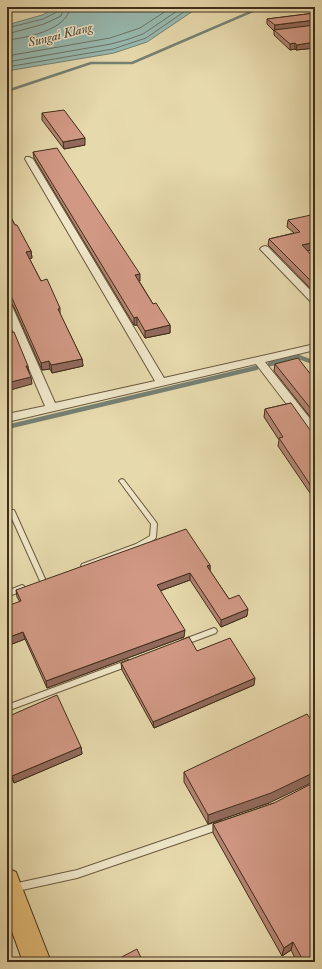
<svg xmlns="http://www.w3.org/2000/svg" width="322" height="969" viewBox="0 0 322 969" font-family="'IM FELL Double Pica',serif">
  <rect width="100%" height="100%" fill="#e6d9ac"/>
  <filter id="stains"><feTurbulence type="fractalNoise" baseFrequency=".005" numOctaves="4"/><feColorMatrix values="0 0 0 0 .2 0 0 0 0 .09 0 0 0 0 .02 0 0 0 .5 -.17"/></filter>
  <radialGradient id="worn" r=".72"><stop offset=".6" stop-color="#630" stop-opacity="0"/><stop offset="1" stop-color="#630" stop-opacity=".3"/></radialGradient>
  <polygon fill="#97b9b0" stroke="#758174" points="58,7 199,7 147,42 114,53 7,71 7,25 42,15"/>
  <g fill="none" stroke-linecap="round" stroke-linejoin="round">
    <g stroke="#6c7465" stroke-width="1">
      <polyline points="7,28 43,19 57,12 59,7"/>
      <polyline points="7,34 44,24 61,16 64,7"/>
      <path d="M 7,40 C 26,38 68,30 70,7"/>
      <polyline points="7,56 110,38 140,28 172,7"/>
      <polyline points="7,62 111,44 129,39 143,34 183,7"/>
      <polyline points="7,67 113,49 146,38 191,7"/>
    </g>
    <polyline stroke="#758174" stroke-width="2.5" points="7,91 91,63 132,63 262,7"/>
    <g stroke="#758174" stroke-width="4.5">
      <polyline points="270,364 299,357 315,363"/>
      <polyline points="7,427 256,368"/>
    </g>
    <defs>
      <g id="lane">
        <polygon points="122,479 124,480 156,522 157,524 156,537 155,539 140,548 86,568 82,568 81,566 82,564 136,544 150,536 151,524 120,482 119,481 120,480"/>
        <polygon points="10,510 14,510 15,512 46,581 45,583 43,584 41,583 40,581 9,512"/>
        <polygon points="22,585 24,586 25,588 24,590 7,597 7,591"/>
        <polygon points="214,628 216,629 217,631 216,633 184,645 182,644 181,642 182,640"/>
        <polygon points="128,660 131,661 132,663 131,665 7,711 7,705"/>
        <polygon points="220,821 223,822 224,825 223,828 77,878 13,892 10,891 9,888 10,885 13,884 77,870"/>
      </g>
      <g id="street">
        <polygon points="26,157 29,157 33,159 164,378 315,344 315,350 265,362 315,425 315,437 311,436 256,364 7,422 7,414 45,406 7,317 7,303 12,306 55,403 155,381 25,159"/>
        <polygon points="265,246 268,247 315,295 315,304 312,303 262,251 260,249 262,247"/>
      </g>
      <polygon id="primary" points="7,868 16,872 51,962 23,962 7,918"/>
    </defs>
    <use href="#lane" stroke="#6a593e" stroke-width="2"/>
    <use href="#street" stroke="#6a593e" stroke-width="2"/>
    <use href="#primary" stroke="#412e1a" stroke-width="2"/>
    <use href="#lane" fill="#efe6c9" fill-rule="evenodd"/>
    <use href="#street" fill="#efe6c9" fill-rule="evenodd"/>
    <use href="#primary" fill="#e3bc76" fill-rule="evenodd"/>
  </g>
  <g fill="#b48372" stroke="#412e1a">
    <polygon points="315,13 315,48 296,50 295,49 290,50 274,35 274,31 267,24 267,19"/>
    <polygon points="42,113 85,145 64,149 42,120"/>
    <polygon points="33,152 140,281 139,281 153,304 170,325 170,333 145,338 137,325 134,325 34,158"/>
    <polygon points="7,210 15,225 31,251 32,258 29,258 41,281 60,308 60,314 82,359 83,366 52,373 50,369 42,370 13,305 9,302 7,298"/>
    <polygon points="315,218 315,249 307,251 315,259 315,293 268,245 269,239 294,233 287,227 288,220"/>
    <polygon points="275,364 315,380 315,423 274,371"/>
    <polygon points="291,403 315,492 310,493 278,446 279,440 264,417 265,409"/>
    <polygon points="210,565 210,571 229,599 247,616 221,627 190,580 160,591 184,637 47,688 25,639 7,646 20,602 17,597 16,590"/>
    <polygon points="197,651 254,685 154,728 122,670 121,663"/>
    <polygon points="7,717 81,747 82,754 14,783 7,767"/>
    <polygon points="184,772 269,803 208,824 184,782"/>
    <polygon points="274,803 315,962 297,962 291,950 282,956 213,833 213,824"/>
  </g>
  <g fill="#926a5c" stroke="#412e1a">
    <polygon points="315,20 315,26 274,30 274,31 275,25"/>
    <polygon points="315,42 315,48 296,50 297,45"/>
    <polygon points="295,43 295,49 290,50 290,44"/>
    <polygon points="85,138 85,145 64,149 63,142"/>
    <polygon points="315,242 315,249 301,252 302,245"/>
    <polygon points="31,251 32,258 27,259 26,252"/>
    <polygon points="140,274 140,281 135,282 135,275"/>
    <polygon points="137,317 137,325 134,325 134,318"/>
    <polygon points="170,325 170,333 145,338 145,331"/>
    <polygon points="82,359 83,366 52,373 51,365"/>
    <polygon points="49,361 50,369 42,370 41,363"/>
    <polygon points="26,366 28,366 29,373"/>
    <polygon points="31,377 32,384 7,391 7,383"/>
    <polygon points="315,484 315,492 310,493 311,486"/>
    <polygon points="210,565 210,572 207,566"/>
    <polygon points="190,573 190,580 157,592 157,585"/>
    <polygon points="248,609 247,616 221,627 221,620"/>
    <polygon points="185,630 184,637 47,688 46,681"/>
    <polygon points="23,632 25,639 7,646 7,638"/>
    <polygon points="255,678 254,685 154,728 153,722"/>
    <polygon points="81,747 82,754 14,783 12,776"/>
    <polygon points="315,772 315,781 269,803 208,824 208,815"/>
    <polygon points="293,942 291,950 282,956 284,948"/>
  </g>
  <g fill="#d19884" stroke="#412e1a">
    <polygon points="315,13 315,20 275,25 267,19"/>
    <polygon points="315,25 315,42 297,45 295,43 290,44 274,30"/>
    <polygon points="64,110 85,138 63,142 42,113"/>
    <polygon points="57,148 140,274 135,275 153,304 156,303 170,325 145,331 137,317 134,318 33,152"/>
    <polygon points="7,210 15,225 17,225 31,251 26,252 41,281 47,279 60,308 58,309 82,359 51,365 49,361 41,363 12,298 8,295 7,293"/>
    <polygon points="311,215 315,218 315,242 302,245 315,259 315,285 269,239 300,232 288,220"/>
    <polygon points="14,332 28,366 26,366 31,377 7,383 7,333"/>
    <polygon points="298,358 315,380 315,414 275,364"/>
    <polygon points="291,403 315,437 315,484 311,486 279,438 283,437 265,409"/>
    <polygon points="186,529 210,565 207,566 229,599 239,595 248,609 221,620 190,573 157,585 185,630 46,681 23,632 7,638 7,606 21,601 16,590"/>
    <polygon points="189,637 197,651 230,638 255,678 153,722 121,663"/>
    <polygon points="57,695 81,747 12,776 7,764 7,717"/>
    <polygon points="307,714 315,725 315,772 271,793 208,815 184,772"/>
    <polygon points="315,782 315,962 304,962 293,942 284,948 213,824 274,803"/>
    <polygon points="137,949 143,962 112,962"/>
    <polygon points="267,960 268,962 262,962"/>
  </g>
  <g text-anchor="middle" stroke-width="3" stroke-linejoin="round" paint-order="stroke">
    <g font-size="13" font-style="italic" fill="#524a38" stroke="#efe6c9">
      <text transform="translate(60 34) rotate(-14)" y="5">Sungai Klang</text>
    </g>
  </g>
  <rect width="322" height="969" fill="none" stroke="#e6d9ac" stroke-width="24"/>
  <rect x="8" y="8" width="306" height="953" fill="none" stroke="#412e1a" stroke-width="2"/>
  <rect x="12" y="12" width="298" height="945" fill="none" stroke="#412e1a"/>
  <rect width="100%" height="100%" filter="url(#stains)"/>
  <rect width="100%" height="100%" fill="url(#worn)"/>
</svg>
